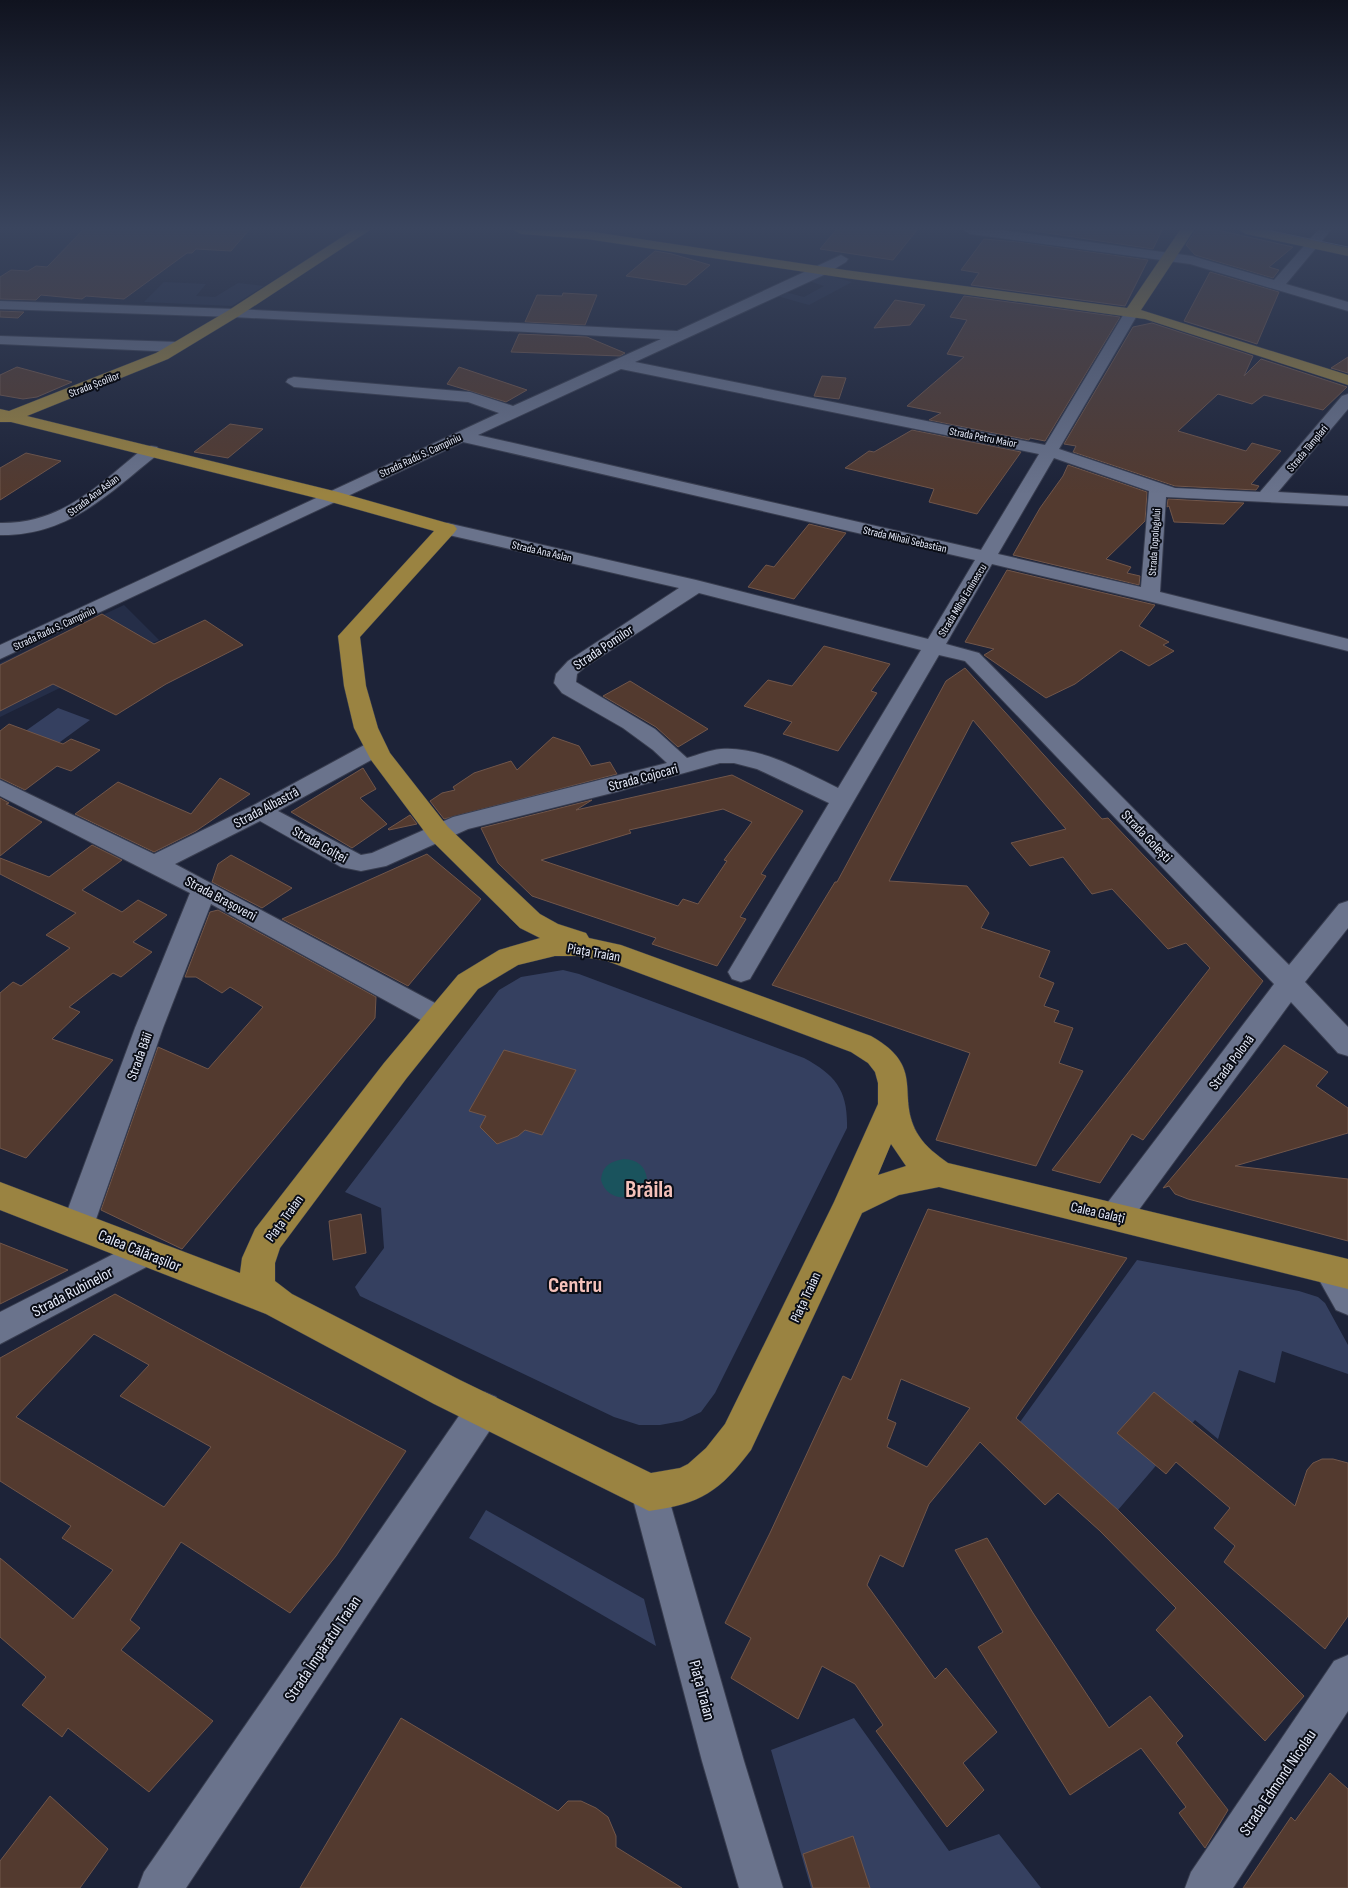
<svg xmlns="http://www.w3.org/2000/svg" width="1348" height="1888" viewBox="0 0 1348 1888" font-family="'Sofia Sans Condensed',sans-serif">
  <rect width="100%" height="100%" fill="#1d2338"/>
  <g fill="#252e48">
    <polygon points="823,274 852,282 809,305 777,296 785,292 804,297 824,286 809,281"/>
    <polygon points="164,282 206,284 196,296 215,297 238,283 264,286 232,306 144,302"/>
    <polygon points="124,605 159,640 0,717 0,663"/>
  </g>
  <g fill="#354060">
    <polygon points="58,708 90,720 15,775 0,749"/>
    <path d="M 563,970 L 579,974 L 804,1058 C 836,1075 848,1091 847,1128 L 715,1393 L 701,1412 L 682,1421 L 660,1425 L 639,1425 L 614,1417 L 360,1296 L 355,1287 L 384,1248 L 381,1208 L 345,1192 L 499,990 L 521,977 Z"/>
    <polygon points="1137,1260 1299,1291 1318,1297 1325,1303 1348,1345 1348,1374 1282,1351 1275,1383 1239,1370 1218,1439 1195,1420 1118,1510 1020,1422"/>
    <polygon points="486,1510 644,1599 656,1646 469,1538"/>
    <polygon points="854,1718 949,1851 999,1834 1041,1888 811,1888 771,1750"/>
  </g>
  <path fill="#1a535d" d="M 624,1159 C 637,1160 645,1165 647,1179 C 640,1201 608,1205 601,1180 C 602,1166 611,1161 624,1159 Z"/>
  <g fill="#533a2f" stroke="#71564a" fill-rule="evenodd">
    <polygon points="83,230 249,230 231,251 196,249 192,253 187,253 124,299 86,296 82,299 41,295 36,300 0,299 0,277 11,270 28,271 36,266 47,267"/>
    <polygon points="836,230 917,230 893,260 820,249"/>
    <polygon points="1027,230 1162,230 1153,249"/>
    <polygon points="1196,230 1217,230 1293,247 1269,267 1279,270 1273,278 1195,255 1186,245"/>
    <polygon points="984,239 1018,242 1148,260 1125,306 971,285 979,273 961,270"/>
    <polygon points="655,251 672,254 710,265 686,285 626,276"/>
    <polygon points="1210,272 1279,292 1257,344 1184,321"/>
    <polygon points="563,293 597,295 585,325 525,322 537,295 562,296"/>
    <polygon points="964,296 1120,317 1045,441 1030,438 1029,440 929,420 941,413 907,406 964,357 947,354 967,320 950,317"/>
    <polygon points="895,300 925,305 910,325 874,328"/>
    <polygon points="0,311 24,312 18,318 0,317"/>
    <polygon points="1152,323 1253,356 1244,376 1261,359 1347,387 1323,410 1264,395 1252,404 1218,394 1178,431 1246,451 1252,443 1281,451 1251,484 1259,486 1256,490 1175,486 1073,452 1076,446 1064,444 1133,327"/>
    <polygon points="519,334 587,337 625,353 620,356 511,352"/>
    <polygon points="1348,357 1348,373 1331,368"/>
    <polygon points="17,367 72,382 37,397 23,399 0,395 0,375"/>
    <polygon points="459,367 527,390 506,402 447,384"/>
    <polygon points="822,376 846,378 839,399 814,396"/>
    <polygon points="230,424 263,429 228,458 194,452"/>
    <polygon points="912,430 1021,452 977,514 929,502 934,489 845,468 869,451 874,452"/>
    <polygon points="26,453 61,461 0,500 0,468"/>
    <polygon points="1068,465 1147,492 1145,521 1106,559 1131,567 1127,573 1140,576 1139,585 1013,555 1040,508 1063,476"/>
    <polygon points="1168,499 1244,503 1224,524 1174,522 1169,506 1167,507"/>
    <polygon points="809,524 846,533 794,599 748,587 766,565 774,567"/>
    <polygon points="1007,570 1155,605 1139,626 1169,642 1163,645 1174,651 1149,666 1121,650 1075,684 1046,698 984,655 994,649 965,642"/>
    <polygon points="102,614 154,644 205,620 243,645 166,684 116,715 53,684 0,711 0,665"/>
    <polygon points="824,646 890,664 871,691 877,693 838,751 783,734 792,722 744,706 768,680 792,686"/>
    <polygon points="965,668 1102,819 1108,818 1263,981 1143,1140 1132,1134 1100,1183 1052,1170 1210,968 1186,943 1168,949 1112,889 1092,894 1063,857 1030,866 1011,843 1066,829 973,720 889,881 967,886 989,913 981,928 1050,951 1039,977 1054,983 1044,1006 1059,1011 1054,1022 1073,1028 1059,1063 1083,1071 1036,1166 936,1140 970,1053 772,985 835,882 837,882 946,681"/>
    <polygon points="630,681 708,729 678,747 656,727 603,696"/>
    <polygon points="9,724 63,744 71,739 100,750 71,771 57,766 25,790 0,778 0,731"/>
    <polygon points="553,737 579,746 591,766 610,762 617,774 444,819 430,801 442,793 455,790 453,787 474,773 511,761 517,770"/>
    <polygon points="363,768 376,789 360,798 387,824 352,848 291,812"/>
    <path d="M 732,775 L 803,811 L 761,874 L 766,876 L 740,917 L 746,919 L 717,966 L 652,944 L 656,938 L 532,896 L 498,863 L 481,828 L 592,800 L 576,810 ZM 723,809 L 752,822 L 724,860 L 727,861 L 698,904 L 683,899 L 678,906 L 541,860 L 631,833 L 629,830 Z"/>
    <polygon points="220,778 250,794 196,831 154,852 75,814 118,782 191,814"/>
    <polygon points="0,798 9,803 6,804 42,822 0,856"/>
    <polygon points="410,815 417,824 389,830 388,829"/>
    <polygon points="92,845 122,860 82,890 122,912 138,900 167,915 133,942 152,952 121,977 113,973 69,1007 80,1012 52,1039 113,1060 26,1158 0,1148 0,993 13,982 21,986 70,948 46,935 76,913 0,874 0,858 49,877"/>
    <polygon points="427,854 481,899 408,986 282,919"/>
    <polygon points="231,855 292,888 262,908 212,882 218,864"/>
    <polygon points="218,910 376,997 375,1018 182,1249 101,1210 158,1047 208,1069 263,1007 230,987 222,993 196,977 185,977 210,912"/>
    <polygon points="1284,1045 1328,1072 1316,1086 1348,1108 1348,1133 1235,1166 1348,1179 1348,1241 1188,1199 1175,1194 1169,1186 1163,1188"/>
    <polygon points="504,1050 576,1070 542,1135 525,1130 518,1136 497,1144 480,1127 486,1116 469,1111"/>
    <path d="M 928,1209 L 1127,1258 L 1016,1418 L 1118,1510 L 1304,1696 L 1265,1741 L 1156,1630 L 1176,1608 L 1100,1531 L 1058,1493 L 1045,1505 L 980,1442 L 929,1504 L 903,1567 L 880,1555 L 867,1585 L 935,1679 L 946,1668 L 997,1732 L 963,1763 L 984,1790 L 947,1827 L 876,1731 L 883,1725 L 855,1684 L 822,1666 L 798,1719 L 731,1678 L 751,1638 L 725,1623 L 770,1533 L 843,1376 L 851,1380 ZM 901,1379 L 970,1408 L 927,1467 L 887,1447 L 896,1423 L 887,1419 Z"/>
    <polygon points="361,1214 366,1253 333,1260 329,1221"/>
    <polygon points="0,1243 68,1270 0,1304"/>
    <path d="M 115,1294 L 406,1451 L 336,1556 L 290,1613 L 181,1542 L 130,1620 L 140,1628 L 121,1650 L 213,1721 L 149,1792 L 68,1728 L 62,1737 L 22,1705 L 46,1677 L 0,1637 L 0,1558 L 73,1619 L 113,1570 L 62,1538 L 71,1526 L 0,1481 L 0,1358 ZM 94,1334 L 149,1365 L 120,1396 L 211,1447 L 164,1507 L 16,1417 Z"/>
    <polygon points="1154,1392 1295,1506 1307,1470 1313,1463 1322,1459 1333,1459 1348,1463 1348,1616 1325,1649 1224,1562 1235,1546 1214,1528 1230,1508 1176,1462 1166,1474 1117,1433"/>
    <polygon points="987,1538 1033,1613 1109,1728 1150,1696 1183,1736 1176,1743 1228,1810 1205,1848 1179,1813 1186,1807 1141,1748 1070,1795 978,1647 1003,1632 955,1550"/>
    <polygon points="401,1718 558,1811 568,1801 581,1801 596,1808 608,1817 616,1836 616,1847 682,1888 300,1888"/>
    <polygon points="1330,1773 1348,1789 1348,1888 1243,1888 1291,1817 1295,1821"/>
    <polygon points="50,1796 108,1849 80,1888 0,1888 0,1861"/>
    <polygon points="853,1836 870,1888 813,1888 803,1854"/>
  </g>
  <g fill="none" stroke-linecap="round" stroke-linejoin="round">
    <defs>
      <g id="minor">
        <polygon points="964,230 1001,230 1192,256 1274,280 1318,230 1331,230 1286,284 1348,302 1348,311 1190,264 970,234"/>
        <path d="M 841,255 L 848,259 L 846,262 L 826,274 L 635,362 L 1045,445 L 1125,312 L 1132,308 L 1139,312 L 1059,449 L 1175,488 L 1260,492 L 1342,396 L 1348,394 L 1348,409 L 1278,492 L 1348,496 L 1348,506 L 1166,497 L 1160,592 L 1348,639 L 1348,651 L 1148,601 L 992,564 L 946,644 L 979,653 L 1289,965 L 1339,904 L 1348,901 L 1348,928 L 1305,982 L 1348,1027 L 1348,1056 L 1338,1053 L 1291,1002 L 1127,1226 L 1116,1229 L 1105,1226 L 1100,1216 L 1105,1206 L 1274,984 L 965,661 L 939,655 L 750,979 L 741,982 L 732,979 L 728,972 L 829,803 L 757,769 L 734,763 L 720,763 L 616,792 L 468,829 L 386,866 L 361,871 L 341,867 L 260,821 L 175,864 L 448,1010 L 452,1017 L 448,1024 L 438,1027 L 428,1024 L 211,904 L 163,1028 L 94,1225 L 89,1235 L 78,1239 L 67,1235 L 62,1225 L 135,1028 L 190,893 L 0,796 L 0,780 L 154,854 L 252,806 L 368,743 L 376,741 L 384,743 L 387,748 L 384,753 L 278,811 L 361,855 L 372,853 L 453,817 L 667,763 L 653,750 L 623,728 L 562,693 L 554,683 L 556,674 L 568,661 L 679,588 L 440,533 L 438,529 L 440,525 L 447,523 L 696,580 L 928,639 L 975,560 L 463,442 L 0,659 L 0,645 L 499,413 L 468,402 L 294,387 L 286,382 L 288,379 L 294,377 L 470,392 L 513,406 L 661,339 L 234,317 L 0,309 L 0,301 L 234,309 L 677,331 ZM 621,369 L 1039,454 L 981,550 L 478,435 ZM 1054,458 L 1149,491 L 1141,587 L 998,554 ZM 699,593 L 921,650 L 838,788 C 803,771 761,746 721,749 C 709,750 698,755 687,758 L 655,729 L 576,682 L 577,674 L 585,667 Z"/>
        <polygon points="0,336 178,342 186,347 178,352 0,344"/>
        <path d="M 151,446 L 157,447 L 160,451 L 157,455 C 107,495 68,536 0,535 L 0,523 C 63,524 99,484 145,447 Z"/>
        <polygon points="143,1239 154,1243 159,1253 154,1263 0,1344 0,1312"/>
        <polygon points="1329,1255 1340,1259 1348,1271 1348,1315 1336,1310 1313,1269 1318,1259"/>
        <polygon points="484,1392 496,1397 501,1409 496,1421 186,1888 138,1888 144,1872 472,1397"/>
        <polygon points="649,1474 662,1479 667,1492 744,1761 783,1888 739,1888 702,1761 631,1492 636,1479"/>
        <polygon points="1348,1655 1348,1711 1233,1888 1185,1888 1191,1872 1334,1661"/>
      </g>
      <g id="major">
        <path d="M 353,230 L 370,230 L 239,316 L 168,359 L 27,416 L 338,492 L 454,525 L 457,529 L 454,533 L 360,637 L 366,686 L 378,728 L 390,753 L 448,827 L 540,914 L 558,924 L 586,933 L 589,938 L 621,945 L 871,1036 C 928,1068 894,1096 919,1136 C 926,1147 937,1155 948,1163 L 1348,1259 L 1348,1289 L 939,1187 L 899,1195 L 862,1213 L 751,1450 C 720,1491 701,1504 649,1511 L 434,1404 L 266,1314 L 0,1210 L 0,1182 L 240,1273 L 242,1258 L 255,1229 L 384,1063 L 458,975 L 499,950 L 540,938 L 520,928 L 430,839 L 371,760 L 354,728 L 344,686 L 338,636 L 434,531 L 324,500 L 11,422 L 0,422 L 0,409 L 9,411 L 156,353 L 229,310 ZM 555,956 L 577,956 L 607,961 L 851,1052 L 868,1063 L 875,1072 L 878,1083 L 878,1104 L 834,1202 L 725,1424 L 706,1448 L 688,1464 L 680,1468 L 651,1473 L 460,1380 L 292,1294 L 275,1281 L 275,1263 L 280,1248 L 406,1079 L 478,989 L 518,965 ZM 891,1144 L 906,1166 L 878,1175 Z"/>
        <polygon points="514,230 587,231 845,270 1127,308 1180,230 1194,230 1141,310 1348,375 1348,385 1145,319 845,278 587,239 521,234"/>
        <polygon points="1239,230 1267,230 1348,248 1348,256 1246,234"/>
      </g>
    </defs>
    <use href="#minor" stroke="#383d4f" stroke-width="2"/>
    <use href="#major" stroke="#383d4f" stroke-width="1"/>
    <use href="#minor" fill="#6a738c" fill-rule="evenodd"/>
    <use href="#major" fill="#9a8341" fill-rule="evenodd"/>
    <polyline stroke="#878c9e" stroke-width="1" points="1267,230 1348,247"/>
  </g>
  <linearGradient id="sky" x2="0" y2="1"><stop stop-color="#10131f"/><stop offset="0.46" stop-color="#3a455e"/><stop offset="1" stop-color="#3a455e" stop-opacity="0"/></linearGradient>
  <rect width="1348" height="495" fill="url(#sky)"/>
  <g text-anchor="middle" stroke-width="4" stroke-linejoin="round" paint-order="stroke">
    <g font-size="11" fill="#e5eaf9" stroke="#0a0d16">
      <text transform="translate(94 384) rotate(-21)" y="4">Strada Școlilor</text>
      <text transform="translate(983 437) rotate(11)" y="4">Strada Petru Maior</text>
      <text transform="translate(1307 448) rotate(-50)" y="4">Strada Tâmplari</text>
      <text transform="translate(420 455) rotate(-25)" y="4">Strada Radu S. Campiniu</text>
      <text transform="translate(93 495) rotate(-37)" y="4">Strada Ana Aslan</text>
      <text transform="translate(905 539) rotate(13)" y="4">Strada Mihail Sebastian</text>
      <text transform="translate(1154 542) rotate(-86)" y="4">Strada Topologului</text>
      <text transform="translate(542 551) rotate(13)" y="4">Strada Ana Aslan</text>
      <text transform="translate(962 600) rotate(-59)" y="4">Strada Mihai Eminescu</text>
      <text transform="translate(54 628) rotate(-25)" y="4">Strada Radu S. Campiniu</text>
    </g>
    <g font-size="14" fill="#e5eaf9" stroke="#0a0d16">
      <text transform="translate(603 647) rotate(-34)" y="5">Strada Pomilor</text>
      <text transform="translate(643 777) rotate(-15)" y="5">Strada Cojocari</text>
      <text transform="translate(266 807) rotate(-28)" y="5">Strada Albastră</text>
      <text transform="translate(1147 836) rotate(46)" y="5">Strada Golești</text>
      <text transform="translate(320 844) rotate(29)" y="5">Strada Colței</text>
      <text transform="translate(221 898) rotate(28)" y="5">Strada Brașoveni</text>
      <text transform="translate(594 952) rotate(10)" y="5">Piața Traian</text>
      <text transform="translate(139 1056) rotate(-70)" y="5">Strada Băii</text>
      <text transform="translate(1231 1062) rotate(-53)" y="5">Strada Polonă</text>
      <text transform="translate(1098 1212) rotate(13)" y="5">Calea Galați</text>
      <text transform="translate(284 1218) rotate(-54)" y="5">Piața Traian</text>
      <text transform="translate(805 1297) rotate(-65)" y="5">Piața Traian</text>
    </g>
    <g font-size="16" fill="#e5eaf9" stroke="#0a0d16">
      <text transform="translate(140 1250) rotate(22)" y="6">Calea Călărașilor</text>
      <text transform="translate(72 1291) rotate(-28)" y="6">Strada Rubinelor</text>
      <text transform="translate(322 1648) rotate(-56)" y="6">Strada Împăratul Traian</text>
      <text transform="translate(703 1690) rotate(75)" y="6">Piața Traian</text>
      <text transform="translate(1277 1782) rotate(-56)" y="6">Strada Edmond Nicolau</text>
    </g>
    <g font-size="22" font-weight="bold" fill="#f4c1ba" stroke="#0a0d16">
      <text x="575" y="1292">Centru</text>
    </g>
    <g font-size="24" font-weight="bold" fill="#f4c1ba" stroke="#0a0d16">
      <text x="649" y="1197">Brăila</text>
    </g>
  </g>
</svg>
